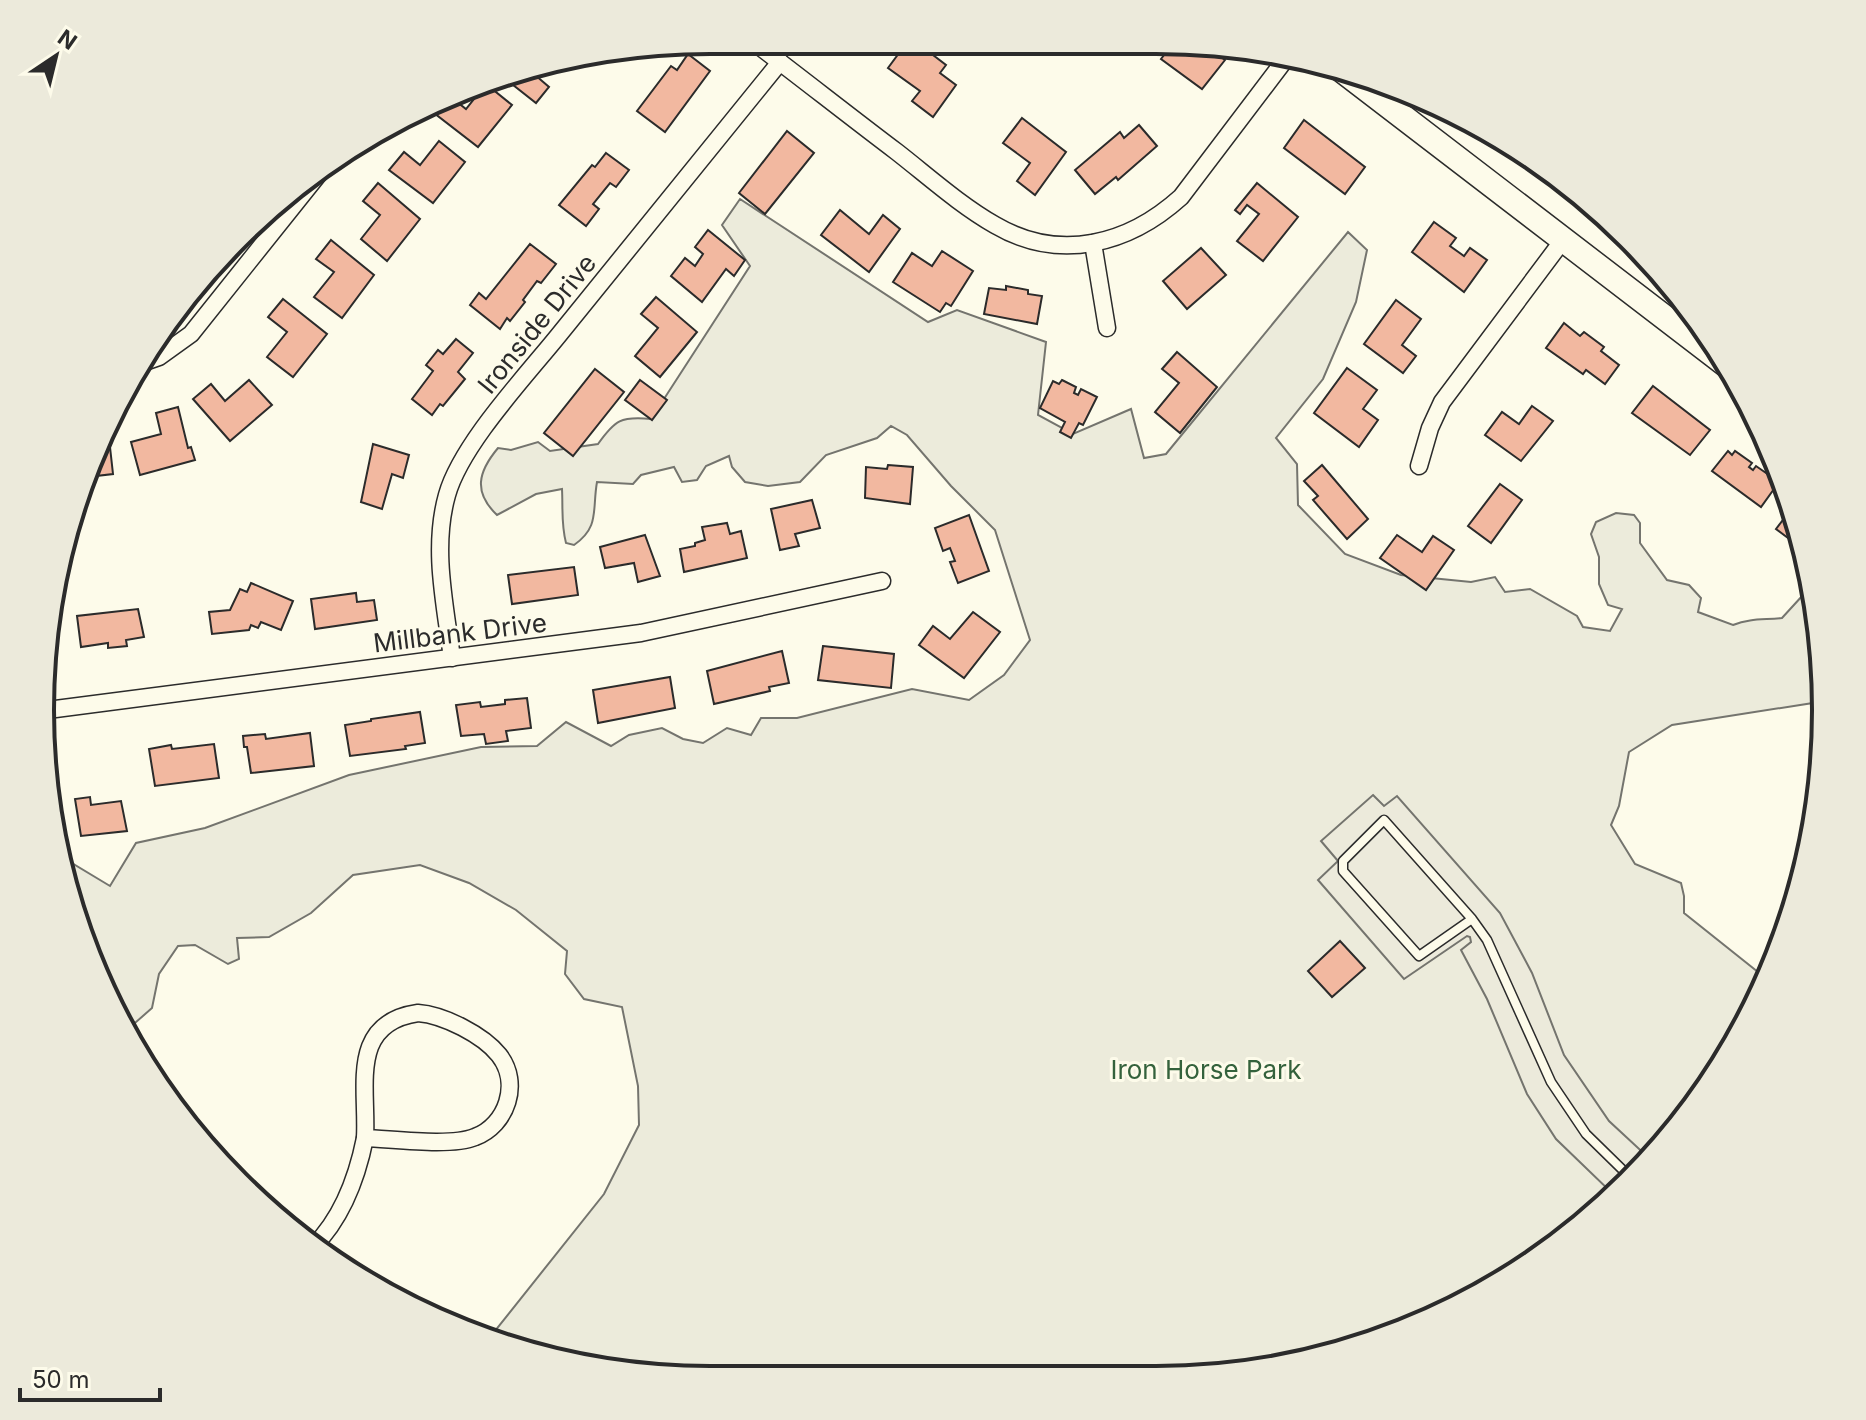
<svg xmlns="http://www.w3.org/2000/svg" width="1866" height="1420" viewBox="0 0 1866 1420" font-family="Inter,sans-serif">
  <rect width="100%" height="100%" fill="#fdfbea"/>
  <path fill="#ecebdb" stroke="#74746e" stroke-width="2" d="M 740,199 L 928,322 L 957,310 L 1046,342 L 1038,415 L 1073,434 L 1131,409 L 1144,458 L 1166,454 L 1348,232 L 1367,250 L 1356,302 L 1323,379 L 1276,438 L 1297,464 L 1298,505 L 1345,554 L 1401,575 L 1471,582 L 1495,577 L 1505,592 L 1530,589 L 1577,616 L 1583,627 L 1610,631 L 1622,609 L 1608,605 L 1599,584 L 1599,557 L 1591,534 L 1596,522 L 1616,513 L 1634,515 L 1640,523 L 1640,543 L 1667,580 L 1689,585 L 1701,598 L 1698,612 L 1733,625 C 1750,618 1764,620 1782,618 L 1803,595 L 1814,593 L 1824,695 L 1819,702 L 1672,725 L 1629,752 L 1619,806 L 1611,825 L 1635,864 L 1681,883 L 1684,896 L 1684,913 L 1768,980 L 1713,1083 L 1629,1184 L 1528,1267 L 1372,1344 L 1243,1374 L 622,1374 L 487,1341 L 604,1194 L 639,1125 L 638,1086 L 622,1007 L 584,999 L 565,974 L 567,951 L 516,910 L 469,883 L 420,865 L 353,875 L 311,913 L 269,937 L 237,938 L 239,959 L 228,964 L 195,945 L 178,946 L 159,974 L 152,1008 L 127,1030 L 75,925 L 65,859 L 110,886 L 136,843 L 205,828 L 349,775 L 481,747 L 537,746 L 566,722 L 611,746 L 629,735 L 662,728 L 683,739 L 703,743 L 727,728 L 751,735 L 761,718 L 797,718 L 912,689 L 969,700 L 1004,675 L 1030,640 L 995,530 L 951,486 L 907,435 L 891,426 L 877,438 L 826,455 L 800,482 L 768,486 L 745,482 L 732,467 L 729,456 L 706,466 L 697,480 L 682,482 L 674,467 L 641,475 L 633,484 L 597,482 C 592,510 600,527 574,545 L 566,543 C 561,524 563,508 562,489 L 536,494 L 497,515 C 473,492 478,472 498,448 L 511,450 L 538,442 L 550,451 L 598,444 C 615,420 621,416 651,419 L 750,266 L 722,225 Z"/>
  <polygon fill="#eceadb" stroke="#74746e" stroke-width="2" points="1373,795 1384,806 1397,796 1500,913 1532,973 1564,1055 1609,1121 1650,1159 1629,1184 1615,1196 1556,1139 1527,1094 1487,999 1461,950 1471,942 1470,937 1467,936 1404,979 1318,880 1338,861 1321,841"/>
  <g fill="#f2b8a0" stroke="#2b2b2b" stroke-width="2">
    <polygon points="1175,41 1201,42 1225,60 1202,89 1161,59"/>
    <polygon points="916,42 946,65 940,73 956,85 933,117 912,101 920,91 888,68 905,45 911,48"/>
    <polygon points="688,54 710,71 665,132 637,111 671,66 677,70"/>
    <polygon points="546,62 535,75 549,87 536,103 503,77 536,63"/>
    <polygon points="486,84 512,105 478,147 434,113 443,102 452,98 466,109"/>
    <polygon points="1022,118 1066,152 1035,195 1017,181 1030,163 1003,143"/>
    <polygon points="1304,120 1365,167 1345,194 1284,148"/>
    <polygon points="1139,125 1157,146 1118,180 1116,177 1095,194 1075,170 1120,132 1124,138"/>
    <polygon points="787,131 814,153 765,214 739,193"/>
    <polygon points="439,141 465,162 433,203 389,170 404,152 420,165"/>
    <polygon points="606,153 629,170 616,187 610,183 593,204 599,209 586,226 559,205 592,165 595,167"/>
    <polygon points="378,183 420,219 387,261 361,239 380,215 363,201"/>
    <polygon points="1257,183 1298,217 1263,261 1237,241 1259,214 1247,205 1240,214 1235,210"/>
    <polygon points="840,210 869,234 883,215 900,229 869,272 821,235"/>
    <polygon points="1434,222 1456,238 1450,246 1464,256 1470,248 1487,260 1464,292 1412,252"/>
    <polygon points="708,230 745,260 734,276 726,269 702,302 671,276 685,258 695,266 703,254 695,247"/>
    <polygon points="331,240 374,275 342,318 314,297 334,272 316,259"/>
    <polygon points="530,244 556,264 541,283 537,281 523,300 525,302 510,321 507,318 500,329 470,305 479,293 486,299"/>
    <polygon points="1201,248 1226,275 1187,309 1163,281"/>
    <polygon points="942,251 973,271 951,306 946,303 940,312 893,282 912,253 932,266"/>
    <polygon points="1006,286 1028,290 1028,294 1042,296 1037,324 984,314 989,288 1006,290"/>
    <polygon points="656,297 697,332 660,377 635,356 658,328 641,314"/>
    <polygon points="283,299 327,334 293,377 267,357 287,332 268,317"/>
    <polygon points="1396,300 1421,319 1402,345 1416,356 1403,373 1364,344"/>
    <polygon points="1564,323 1580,336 1584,332 1604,347 1601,351 1619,365 1605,384 1586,370 1583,374 1546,348"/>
    <polygon points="456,339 473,353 458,372 465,379 443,406 440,404 432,415 412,399 433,371 426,365 438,350 443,354"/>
    <polygon points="1177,352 1217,387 1180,433 1155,412 1179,383 1162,369"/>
    <polygon points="1347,368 1377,390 1363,409 1378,420 1359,447 1314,413"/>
    <polygon points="595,369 624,392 573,456 544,433"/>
    <polygon points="249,380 272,405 230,441 193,399 211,384 225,401"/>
    <polygon points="640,380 667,400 652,420 625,400"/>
    <polygon points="1062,380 1076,387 1074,393 1078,395 1081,389 1097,397 1083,425 1079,423 1071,438 1060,432 1065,422 1040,408 1053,381 1059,384"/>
    <polygon points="1653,386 1710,430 1690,455 1632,413"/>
    <polygon points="1532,406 1553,421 1521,461 1485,435 1502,412 1519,424"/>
    <polygon points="178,407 188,448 191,447 195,460 140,475 131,442 161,434 156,413"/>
    <polygon points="108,429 113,474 87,477"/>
    <polygon points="373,444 409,455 403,478 392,474 382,509 361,502"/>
    <polygon points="1728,451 1732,455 1735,451 1752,463 1749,467 1753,470 1756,466 1779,482 1761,507 1712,471"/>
    <polygon points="888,465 913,467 910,504 865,498 866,467 887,469"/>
    <polygon points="1322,465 1368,519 1347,539 1313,500 1318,496 1304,481"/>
    <polygon points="1500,484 1522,500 1491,543 1468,526"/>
    <polygon points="812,500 820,528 795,534 799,546 780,550 771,509"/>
    <polygon points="1792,508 1804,550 1776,529"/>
    <polygon points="969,515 989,571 958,583 950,562 955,561 950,548 943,551 935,528"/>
    <polygon points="727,523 730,534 741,531 747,558 684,572 680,549 695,546 695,543 705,540 702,527"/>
    <polygon points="645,535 660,576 638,582 634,563 605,568 600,547"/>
    <polygon points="1397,535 1422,552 1433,536 1454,550 1426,590 1380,558"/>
    <polygon points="574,567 578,595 512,604 508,575"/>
    <polygon points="251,583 293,601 281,630 261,622 258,628 251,625 249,630 212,634 209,612 230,610 240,589 247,592"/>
    <polygon points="356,593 357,602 374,600 377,620 315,629 311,599"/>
    <polygon points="138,609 144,637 126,640 127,646 108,648 108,643 81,647 77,616"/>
    <polygon points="973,612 1000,632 964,678 919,645 933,626 950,639"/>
    <polygon points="823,646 894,654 891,688 818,680"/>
    <polygon points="782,651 789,683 769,687 770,691 714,704 707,671"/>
    <polygon points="670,677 675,708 598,723 593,690"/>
    <polygon points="527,698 531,728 506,731 508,741 486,744 484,734 461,736 456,705 480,702 481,707 505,704 505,700"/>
    <polygon points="420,712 425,743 405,746 406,749 350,756 345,725 371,721 371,719"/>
    <polygon points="310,733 314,766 251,773 247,747 244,747 243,736 265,734 266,739"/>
    <polygon points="214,744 219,778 155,786 149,749 171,745 172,749"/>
    <polygon points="90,797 91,805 121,801 127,831 81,836 75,799"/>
    <polygon points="1340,941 1365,968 1332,997 1308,971"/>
  </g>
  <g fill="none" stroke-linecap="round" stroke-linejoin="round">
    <defs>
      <polyline id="lane" points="1472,919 1419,956 1343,871 1343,861 1384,820 1472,919 1487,940 1551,1082 1586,1134 1633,1180"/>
      <g id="street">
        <path d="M 751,40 C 800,77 848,115 897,152 C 929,177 960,205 995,225 C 1060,263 1129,244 1181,197 L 1288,56"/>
        <polyline points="1093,243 1107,328"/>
        <polyline points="139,364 159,357 191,334 322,170"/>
        <polyline points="1419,466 1430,428 1442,402 1563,240"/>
        <path d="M 452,658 C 445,604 432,548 447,495 C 461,445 524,378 558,336 C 632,245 706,154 780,62"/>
        <polyline points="40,711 641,633 882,581"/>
        <polyline points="1805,851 1810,852"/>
        <path d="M 418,1013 C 444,1015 483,1035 499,1055 C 521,1083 507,1125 475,1137 C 451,1147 393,1139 365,1138 C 368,1088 348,1023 418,1013 Z"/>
        <path d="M 313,1247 C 343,1217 357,1178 365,1138"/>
      </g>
      <polyline id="secondary" points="1334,64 1728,366"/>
    </defs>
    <use href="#lane" stroke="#2b2b2b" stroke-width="11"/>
    <use href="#street" stroke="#2b2b2b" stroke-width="19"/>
    <use href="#secondary" stroke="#2b2b2b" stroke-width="27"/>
    <use href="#lane" stroke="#fdfbea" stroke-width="8"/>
    <use href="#street" stroke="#fdfbea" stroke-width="16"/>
    <use href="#secondary" stroke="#fdfbea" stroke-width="24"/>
  </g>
  <g text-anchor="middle" stroke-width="6" stroke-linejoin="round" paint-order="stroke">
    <g font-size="26" fill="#2b2b2b" stroke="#fdfbea">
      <text transform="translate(537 324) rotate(-51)" y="9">Ironside Drive</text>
      <text transform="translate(460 633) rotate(-7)" y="9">Millbank Drive</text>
    </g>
    <g font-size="26" fill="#34623c" stroke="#fdfbea">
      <text x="1206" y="1079">Iron Horse Park</text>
    </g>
  </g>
  <path d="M0 0H1866V1420H0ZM710 54H1156A656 656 0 0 1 1812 710V710A656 656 0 0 1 1156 1366H710A656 656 0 0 1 54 710V710A656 656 0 0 1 710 54Z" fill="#eceadb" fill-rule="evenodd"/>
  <path fill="none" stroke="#2b2b2b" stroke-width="4" d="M710 54H1156A656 656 0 0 1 1812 710V710A656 656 0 0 1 1156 1366H710A656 656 0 0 1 54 710V710A656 656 0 0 1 710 54Z"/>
  <g transform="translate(56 56) rotate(35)" stroke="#fdfbea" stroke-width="6" paint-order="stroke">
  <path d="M0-6L14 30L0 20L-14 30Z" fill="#2b2b2b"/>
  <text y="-12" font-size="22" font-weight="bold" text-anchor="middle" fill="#2b2b2b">N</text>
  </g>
  <path d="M20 1388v12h140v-12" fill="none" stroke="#2b2b2b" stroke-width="4"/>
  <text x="32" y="1388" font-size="24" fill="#2b2b2b" stroke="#fdfbea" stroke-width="6" paint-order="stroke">50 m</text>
</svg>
